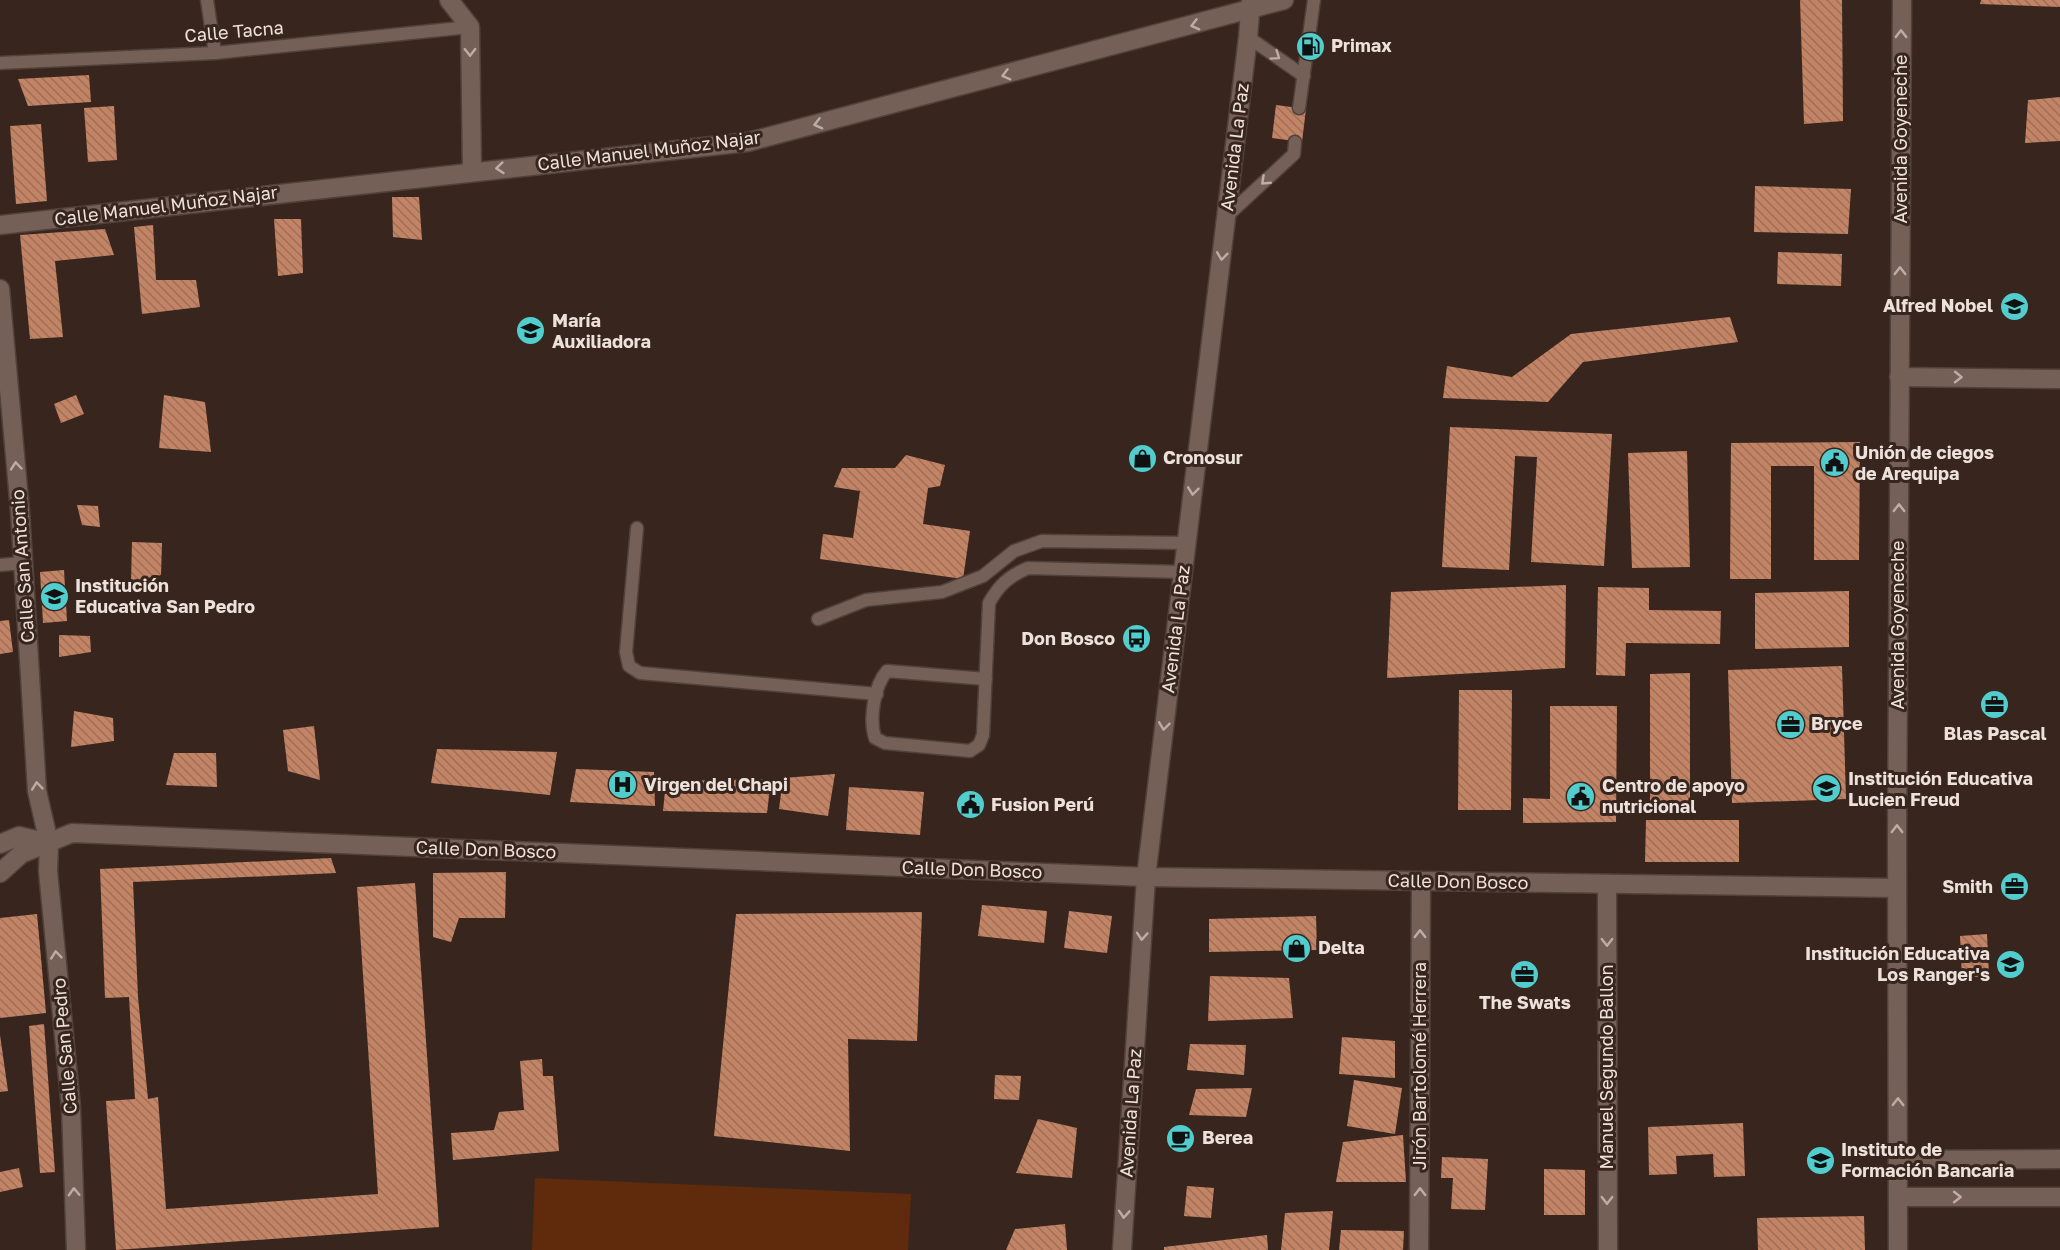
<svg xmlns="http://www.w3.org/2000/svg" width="2060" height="1250" viewBox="0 0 2060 1250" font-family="'Golos Text',sans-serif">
  <defs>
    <pattern id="building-back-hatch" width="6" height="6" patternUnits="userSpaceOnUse" patternTransform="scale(1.5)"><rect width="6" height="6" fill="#c38365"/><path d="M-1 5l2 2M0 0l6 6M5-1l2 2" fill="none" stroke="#9e705a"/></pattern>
  </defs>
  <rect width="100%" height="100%" fill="#38261e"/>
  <polygon fill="#602b0d" points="535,1178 911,1194 908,1250 532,1250"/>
  <g fill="url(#building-back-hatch)">
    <polygon points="1800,0 1842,0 1843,121 1804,124"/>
    <polygon points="1981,0 2060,0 2060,7 1980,4"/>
    <polygon points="89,75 91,102 28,106 18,79"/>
    <polygon points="2060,97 2060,141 2025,143 2028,100"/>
    <polygon points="1276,105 1306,109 1302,142 1272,138"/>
    <polygon points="114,106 117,160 88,162 84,108"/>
    <polygon points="41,124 47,201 16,204 10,126"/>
    <polygon points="1755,186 1851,189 1848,234 1754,232"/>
    <polygon points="392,197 419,197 422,240 393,237"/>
    <polygon points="274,219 301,219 303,273 278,276"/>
    <polygon points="153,225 156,280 196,280 200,307 142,314 134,227"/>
    <polygon points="105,229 114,255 55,261 63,337 30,339 20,235"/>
    <polygon points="1778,252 1842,254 1841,286 1777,284"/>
    <polygon points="1730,317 1738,342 1583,362 1548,402 1443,398 1447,366 1512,377 1571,334"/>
    <polygon points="76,395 84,414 61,423 54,404"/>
    <polygon points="164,395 205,402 211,452 159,448"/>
    <polygon points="1450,427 1612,434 1604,566 1531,562 1537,457 1515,456 1509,570 1442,567"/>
    <polygon points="1860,442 1859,560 1814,560 1814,466 1771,466 1771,579 1730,579 1731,443"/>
    <polygon points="1687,451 1690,567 1632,568 1628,453"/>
    <polygon points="906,455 945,465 940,486 928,488 923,524 970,531 963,579 820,559 823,534 853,538 860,491 834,487 842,468 895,468"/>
    <polygon points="77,505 98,506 100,527 82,525"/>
    <polygon points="132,542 162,543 161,575 131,582"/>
    <polygon points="64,570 67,621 43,623 40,572"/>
    <polygon points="1566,585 1565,668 1387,678 1391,592"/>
    <polygon points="1598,587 1649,588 1649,610 1721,611 1720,644 1626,643 1625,676 1596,675"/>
    <polygon points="1849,591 1849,647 1755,649 1755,593"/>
    <polygon points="9,620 13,652 0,654 0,621"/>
    <polygon points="59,635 90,636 91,652 59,657"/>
    <polygon points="1842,666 1846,799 1732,803 1728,670"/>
    <polygon points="1690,673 1690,809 1650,809 1650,674"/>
    <polygon points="1459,690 1512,690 1511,810 1458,810"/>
    <polygon points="1550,706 1617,706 1616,822 1523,823 1523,798 1550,799"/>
    <polygon points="74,711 113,718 114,741 71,747"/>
    <polygon points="314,726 320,780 288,771 283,730"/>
    <polygon points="437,749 557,752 550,795 431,783"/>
    <polygon points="174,753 216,753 217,787 166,785"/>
    <polygon points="576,769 654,772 655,806 570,802"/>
    <polygon points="835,774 828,816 779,809 783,778"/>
    <polygon points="771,779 767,813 663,811 666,781"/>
    <polygon points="849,787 924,792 920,835 846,830"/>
    <polygon points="1646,820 1739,820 1739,862 1645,862"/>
    <polygon points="331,858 336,873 133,882 138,997 148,1099 158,1097 166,1209 378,1194 357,887 415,883 439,1227 116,1250 106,1101 135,1099 129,997 105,998 100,869"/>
    <polygon points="506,872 505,918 459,918 451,942 433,937 433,873"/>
    <polygon points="982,905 1047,911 1044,943 978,936"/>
    <polygon points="1069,911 1112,916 1107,953 1064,948"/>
    <polygon points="922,912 917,1041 848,1039 850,1151 714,1136 736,914"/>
    <polygon points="37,914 46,1013 0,1018 0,918"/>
    <polygon points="1316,916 1317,950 1209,952 1209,919"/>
    <polygon points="1987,934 1989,976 1962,978 1960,936"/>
    <polygon points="1210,976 1289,978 1293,1018 1208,1021"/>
    <polygon points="44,1024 55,1172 40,1173 29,1026"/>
    <polygon points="0,1035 8,1091 0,1092"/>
    <polygon points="1342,1037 1395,1041 1395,1078 1339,1074"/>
    <polygon points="1190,1044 1246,1045 1244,1075 1187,1070"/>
    <polygon points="542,1059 543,1076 553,1076 559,1151 453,1160 451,1133 494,1130 499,1112 524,1110 520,1061"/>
    <polygon points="995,1075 1021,1076 1019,1100 994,1099"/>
    <polygon points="1354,1080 1402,1088 1395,1134 1347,1126"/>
    <polygon points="1252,1088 1246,1117 1189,1115 1196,1089"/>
    <polygon points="1038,1119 1077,1128 1072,1178 1016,1173"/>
    <polygon points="1743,1123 1745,1176 1714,1177 1713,1154 1676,1156 1677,1174 1649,1175 1648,1127"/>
    <polygon points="1403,1135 1406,1182 1336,1182 1343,1142"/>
    <polygon points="1442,1157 1488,1159 1485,1210 1451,1209 1453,1178 1441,1178"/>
    <polygon points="19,1168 23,1187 0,1192 0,1172"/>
    <polygon points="1544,1169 1585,1170 1585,1215 1544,1215"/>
    <polygon points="1187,1186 1214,1188 1211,1218 1184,1216"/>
    <polygon points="1333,1211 1329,1250 1281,1250 1285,1213"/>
    <polygon points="1864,1216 1865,1250 1758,1250 1757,1218"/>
    <polygon points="1065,1224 1067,1250 1006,1250 1015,1229"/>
    <polygon points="1341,1230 1404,1231 1403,1250 1339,1250"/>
    <polygon points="1267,1235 1268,1250 1164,1250 1164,1247"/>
  </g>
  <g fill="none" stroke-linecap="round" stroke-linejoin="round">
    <defs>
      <g id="lane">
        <polyline points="207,0 215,53"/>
        <polyline points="1248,37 1304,76"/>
        <polyline points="0,63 215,53 470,27"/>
        <polyline points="1299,108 1314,0"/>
        <polyline points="1227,216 1294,154 1295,142"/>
        <polyline points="637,528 626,652 629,666 640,673 877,694"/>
        <polyline points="0,565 23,563"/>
        <polyline points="818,619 866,600 942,592 983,576 1014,551 1042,541 1186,543"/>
        <path d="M 986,679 L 887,671 C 874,686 869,719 875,738 L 885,743 L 970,751 L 979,745 L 983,735 L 989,603 C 999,585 1009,576 1028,568 L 1183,572"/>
      </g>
      <g id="street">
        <polyline points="449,0 470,27 472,171"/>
        <polyline points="0,225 748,142 1284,0"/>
        <polyline points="0,289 20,511 37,791 49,843 48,871 71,1108 76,1250"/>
        <polyline points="1899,377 2060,379"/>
        <polyline points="1607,884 1608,1250"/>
        <polyline points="1419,1250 1421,881"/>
      </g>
      <g id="secondary">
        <polyline points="0,844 19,836 49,843"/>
        <polyline points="0,873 21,854 72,833 1146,877 1897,888"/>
        <polyline points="1898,1160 2060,1159"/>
        <polyline points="1898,1197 2060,1197"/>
        <polyline points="1122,1250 1146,877 1248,37 1251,0"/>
        <polyline points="1898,1250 1897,842 1902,0"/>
      </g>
    </defs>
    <use href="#lane" stroke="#50413b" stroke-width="15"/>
    <use href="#street" stroke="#50413b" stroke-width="21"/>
    <use href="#secondary" stroke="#50413b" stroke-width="21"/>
    <use href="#lane" stroke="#756057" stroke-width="12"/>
    <use href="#street" stroke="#756057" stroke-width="18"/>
    <use href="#secondary" stroke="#756057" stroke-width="18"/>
  </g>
  <defs><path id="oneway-chevron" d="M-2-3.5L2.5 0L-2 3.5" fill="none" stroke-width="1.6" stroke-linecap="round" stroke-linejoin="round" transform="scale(1.5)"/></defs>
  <g stroke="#bdada6">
    <use href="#oneway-chevron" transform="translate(1195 25) rotate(165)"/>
    <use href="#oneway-chevron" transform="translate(1901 34) rotate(-90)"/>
    <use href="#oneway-chevron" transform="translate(470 52) rotate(89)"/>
    <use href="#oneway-chevron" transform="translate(1276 56) rotate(35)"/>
    <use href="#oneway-chevron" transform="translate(1006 75) rotate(165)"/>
    <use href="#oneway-chevron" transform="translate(818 124) rotate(165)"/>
    <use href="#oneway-chevron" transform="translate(500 168) rotate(174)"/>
    <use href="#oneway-chevron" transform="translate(1265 181) rotate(137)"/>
    <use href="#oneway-chevron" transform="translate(1222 256) rotate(97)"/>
    <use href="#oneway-chevron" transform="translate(1900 271) rotate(-90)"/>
    <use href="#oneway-chevron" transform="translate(1958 377) rotate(1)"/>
    <use href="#oneway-chevron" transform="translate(16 466) rotate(-95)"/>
    <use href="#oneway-chevron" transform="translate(1193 491) rotate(97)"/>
    <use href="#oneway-chevron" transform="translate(1899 508) rotate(-90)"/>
    <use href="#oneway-chevron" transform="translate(1164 726) rotate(97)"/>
    <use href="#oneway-chevron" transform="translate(37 786) rotate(-96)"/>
    <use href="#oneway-chevron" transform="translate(1897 829) rotate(-90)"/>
    <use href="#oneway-chevron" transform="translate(1420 934) rotate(-90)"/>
    <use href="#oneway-chevron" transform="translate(1142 936) rotate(94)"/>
    <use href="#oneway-chevron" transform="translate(1607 942) rotate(90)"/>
    <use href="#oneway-chevron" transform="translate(56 955) rotate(-96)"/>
    <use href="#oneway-chevron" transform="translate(1898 1102) rotate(-90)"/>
    <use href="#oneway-chevron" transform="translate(74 1192) rotate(-92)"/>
    <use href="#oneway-chevron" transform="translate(1420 1192) rotate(-90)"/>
    <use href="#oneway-chevron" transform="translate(1957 1197)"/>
    <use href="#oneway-chevron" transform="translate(1607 1200) rotate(90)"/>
    <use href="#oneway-chevron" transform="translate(1124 1214) rotate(94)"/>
  </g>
  <defs>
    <symbol id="fuel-disc" viewBox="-11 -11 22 22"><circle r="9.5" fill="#52cdce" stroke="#38261e"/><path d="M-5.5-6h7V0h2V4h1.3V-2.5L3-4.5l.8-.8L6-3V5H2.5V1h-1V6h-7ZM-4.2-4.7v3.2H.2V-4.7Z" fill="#111"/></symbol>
    <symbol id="school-disc" viewBox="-11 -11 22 22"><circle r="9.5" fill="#52cdce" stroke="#38261e"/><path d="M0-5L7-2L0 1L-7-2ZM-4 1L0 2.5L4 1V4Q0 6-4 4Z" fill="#111"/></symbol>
    <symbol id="university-disc" viewBox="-11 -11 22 22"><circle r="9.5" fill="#52cdce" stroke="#38261e"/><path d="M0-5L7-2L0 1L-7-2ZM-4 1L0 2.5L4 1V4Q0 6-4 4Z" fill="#111"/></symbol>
    <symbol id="shop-disc" viewBox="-11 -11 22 22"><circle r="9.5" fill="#52cdce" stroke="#38261e"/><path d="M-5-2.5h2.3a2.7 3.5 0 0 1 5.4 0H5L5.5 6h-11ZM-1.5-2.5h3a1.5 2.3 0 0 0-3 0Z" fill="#111"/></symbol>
    <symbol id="civic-disc" viewBox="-11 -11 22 22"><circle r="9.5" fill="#52cdce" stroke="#38261e"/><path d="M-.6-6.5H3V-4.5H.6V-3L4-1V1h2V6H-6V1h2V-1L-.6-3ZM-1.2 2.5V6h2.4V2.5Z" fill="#111"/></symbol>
    <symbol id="bus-disc" viewBox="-11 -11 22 22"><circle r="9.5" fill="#52cdce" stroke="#38261e"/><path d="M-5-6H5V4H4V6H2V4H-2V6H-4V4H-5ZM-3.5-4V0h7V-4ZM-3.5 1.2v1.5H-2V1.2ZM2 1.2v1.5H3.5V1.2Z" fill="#111"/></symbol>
    <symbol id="office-disc" viewBox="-11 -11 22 22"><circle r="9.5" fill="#52cdce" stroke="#38261e"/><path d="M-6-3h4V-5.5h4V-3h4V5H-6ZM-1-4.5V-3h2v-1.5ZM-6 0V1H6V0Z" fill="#111"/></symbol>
    <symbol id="hospital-disc" viewBox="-11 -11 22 22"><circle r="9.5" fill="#52cdce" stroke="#38261e"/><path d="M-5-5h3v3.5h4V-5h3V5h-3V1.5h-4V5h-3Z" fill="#111"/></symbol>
    <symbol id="cafe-disc" viewBox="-11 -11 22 22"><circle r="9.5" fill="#52cdce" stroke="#38261e"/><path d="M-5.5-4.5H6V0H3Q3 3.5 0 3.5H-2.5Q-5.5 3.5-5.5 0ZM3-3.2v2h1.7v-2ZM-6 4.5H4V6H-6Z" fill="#111"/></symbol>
  </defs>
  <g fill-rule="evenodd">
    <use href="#fuel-disc" x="1294" y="30" width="33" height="33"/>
    <use href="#school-disc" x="1998" y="290" width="33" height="33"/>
    <use href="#university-disc" x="514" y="314" width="33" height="33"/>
    <use href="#shop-disc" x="1126" y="442" width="33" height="33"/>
    <use href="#civic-disc" x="1818" y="446" width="33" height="33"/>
    <use href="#school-disc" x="38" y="580" width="33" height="33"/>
    <use href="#bus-disc" x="1120" y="622" width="33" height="33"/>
    <use href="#office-disc" x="1978" y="688" width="33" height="33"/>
    <use href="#office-disc" x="1774" y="708" width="33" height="33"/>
    <use href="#hospital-disc" x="606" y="768" width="33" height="33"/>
    <use href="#school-disc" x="1810" y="772" width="33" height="33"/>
    <use href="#civic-disc" x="1564" y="780" width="33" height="33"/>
    <use href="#civic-disc" x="954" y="788" width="33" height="33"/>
    <use href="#office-disc" x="1998" y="870" width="33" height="33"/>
    <use href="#shop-disc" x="1280" y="932" width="33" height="33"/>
    <use href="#school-disc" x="1994" y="948" width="33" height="33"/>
    <use href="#office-disc" x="1508" y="958" width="33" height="33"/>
    <use href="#cafe-disc" x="1164" y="1122" width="33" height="33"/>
    <use href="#university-disc" x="1804" y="1144" width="33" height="33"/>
  </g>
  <g text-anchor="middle" stroke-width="6" stroke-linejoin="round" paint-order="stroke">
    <g font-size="18" fill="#ede1db" stroke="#38261e">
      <text transform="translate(234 32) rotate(-5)" y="6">Calle Tacna</text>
      <text transform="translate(1901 139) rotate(-90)" y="6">Avenida Goyeneche</text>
      <text transform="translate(1235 147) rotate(-83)" y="6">Avenida La Paz</text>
      <text transform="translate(649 151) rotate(-7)" y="6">Calle Manuel Muñoz Najar</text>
      <text transform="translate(166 206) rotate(-7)" y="6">Calle Manuel Muñoz Najar</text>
      <text transform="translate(23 566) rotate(-94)" y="6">Calle San Antonio</text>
      <text transform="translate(1898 625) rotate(-90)" y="6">Avenida Goyeneche</text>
      <text transform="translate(1176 629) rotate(-83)" y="6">Avenida La Paz</text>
      <text transform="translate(486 850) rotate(2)" y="6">Calle Don Bosco</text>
      <text transform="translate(972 870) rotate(2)" y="6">Calle Don Bosco</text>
      <text transform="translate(1458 882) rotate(1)" y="6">Calle Don Bosco</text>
      <text transform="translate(65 1046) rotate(-95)" y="6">Calle San Pedro</text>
      <text transform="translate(1420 1066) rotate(-90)" y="6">Jirón Bartolomé Herrera</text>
      <text transform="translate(1607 1067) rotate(-90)" y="6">Manuel Segundo Ballon</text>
      <text transform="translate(1131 1113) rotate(-86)" y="6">Avenida La Paz</text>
    </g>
    <g font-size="18" font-weight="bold" fill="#ede1db" stroke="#38261e" text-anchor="start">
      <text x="1331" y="52">Primax</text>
      <text x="1993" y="312" text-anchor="end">Alfred Nobel</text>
      <text x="552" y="327">María<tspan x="552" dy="21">Auxiliadora</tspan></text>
      <text x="1855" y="459">Unión de ciegos<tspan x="1855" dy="21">de Arequipa</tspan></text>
      <text x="1163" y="464">Cronosur</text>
      <text x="75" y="592">Institución<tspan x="75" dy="21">Educativa San Pedro</tspan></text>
      <text x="1115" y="645" text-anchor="end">Don Bosco</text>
      <text x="1811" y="730">Bryce</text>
      <text x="1995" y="740" text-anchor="middle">Blas Pascal</text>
      <text x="1848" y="785">Institución Educativa<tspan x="1848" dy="21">Lucien Freud</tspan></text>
      <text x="644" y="791">Virgen del Chapi</text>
      <text x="1602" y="792">Centro de apoyo<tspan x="1602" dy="21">nutricional</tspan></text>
      <text x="991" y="811">Fusion Perú</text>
      <text x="1993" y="893" text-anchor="end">Smith</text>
      <text x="1318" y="954">Delta</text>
      <text x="1990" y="960" text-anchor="end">Institución Educativa<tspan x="1990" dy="21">Los Ranger's</tspan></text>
      <text x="1525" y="1009" text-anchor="middle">The Swats</text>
      <text x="1202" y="1144">Berea</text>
      <text x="1841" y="1156">Instituto de<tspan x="1841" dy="21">Formación Bancaria</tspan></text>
    </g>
  </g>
</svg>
